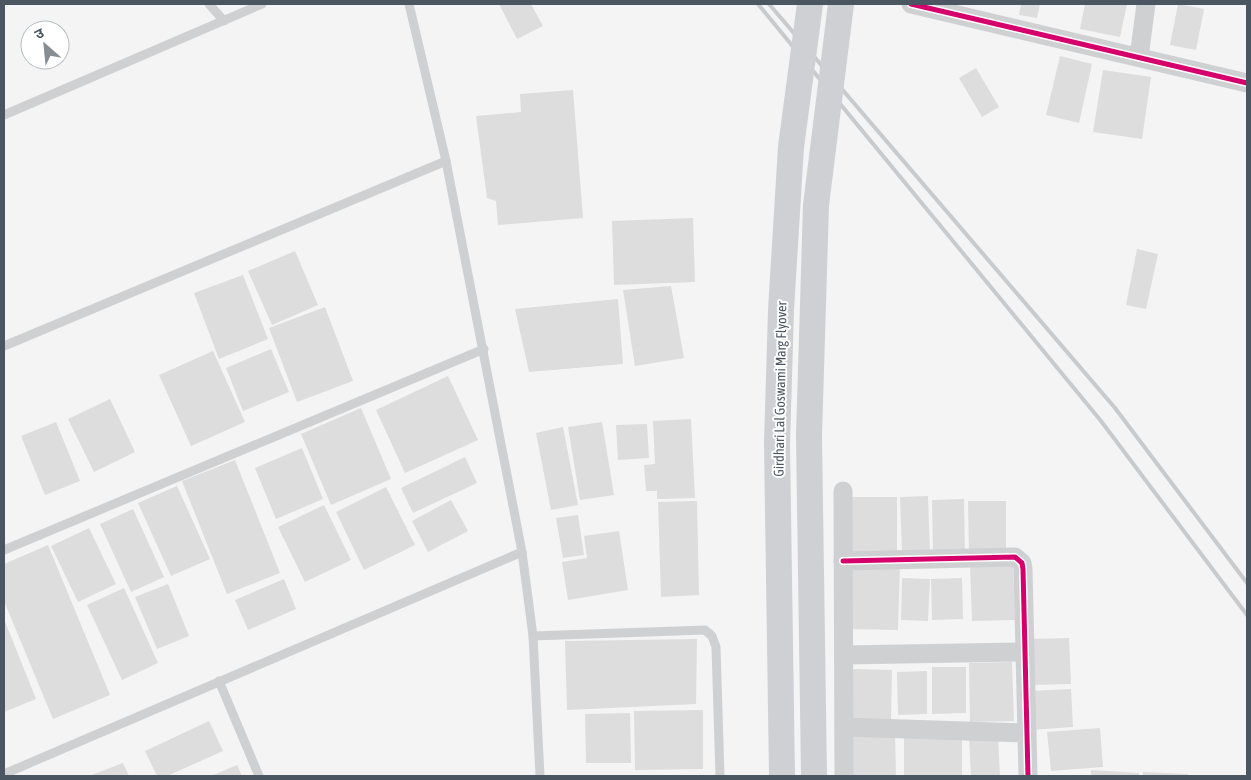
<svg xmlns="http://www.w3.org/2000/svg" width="1251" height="780" viewBox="0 0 1251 780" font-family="'Asap Condensed','Noto Sans Devanagari',sans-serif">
  <rect width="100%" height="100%" fill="#f4f4f4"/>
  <g fill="#ddddde">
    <polygon points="499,4 531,4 543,26 517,39"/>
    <polygon points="1021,4 1040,4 1037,18 1019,15"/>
    <polygon points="1085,4 1127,4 1120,37 1080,29"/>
    <polygon points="1178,4 1204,9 1196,50 1170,45"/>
    <polygon points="1060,56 1092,64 1079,123 1046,115"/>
    <polygon points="976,68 999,107 982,117 959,78"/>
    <polygon points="1103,70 1151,77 1142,139 1093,132"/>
    <polygon points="573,90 583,218 498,225 496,201 487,198 476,116 521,112 520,94"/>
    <polygon points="693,218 695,282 614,285 612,221"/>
    <polygon points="1137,249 1158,254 1146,309 1126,305"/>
    <polygon points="295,251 318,305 272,325 248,271"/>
    <polygon points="243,275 268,339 219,359 194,293"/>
    <polygon points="671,286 684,358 635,366 623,290"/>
    <polygon points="618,299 623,364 529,372 515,309"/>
    <polygon points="325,307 353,381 297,402 269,328"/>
    <polygon points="271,349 289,392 243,411 226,368"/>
    <polygon points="213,351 245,422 191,446 159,375"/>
    <polygon points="448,376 478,440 405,473 376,410"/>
    <polygon points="110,399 135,452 94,472 68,419"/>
    <polygon points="361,408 391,479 331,505 301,434"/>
    <polygon points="691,419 695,498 657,499 657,491 646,491 644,465 655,464 653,421"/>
    <polygon points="56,422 80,481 45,495 21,436"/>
    <polygon points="602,422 614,495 580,500 568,427"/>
    <polygon points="647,424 649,458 618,460 616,425"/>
    <polygon points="563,427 578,505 551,510 536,433"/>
    <polygon points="302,448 323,499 276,519 255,468"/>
    <polygon points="465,457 477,483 413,513 401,488"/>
    <polygon points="235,460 280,573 227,594 182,481"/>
    <polygon points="177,486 210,559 171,576 138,503"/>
    <polygon points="386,487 415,545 364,570 336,512"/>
    <polygon points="928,496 930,551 902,552 900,497"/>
    <polygon points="848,497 897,497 897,555 847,554"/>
    <polygon points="964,499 965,552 933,553 932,500"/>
    <polygon points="451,500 468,531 428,552 412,521"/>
    <polygon points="697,501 699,595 661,597 658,502"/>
    <polygon points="968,501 1006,501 1006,554 969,554"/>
    <polygon points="324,505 351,560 305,582 278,527"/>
    <polygon points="133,509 164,577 131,592 100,524"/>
    <polygon points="578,515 584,555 563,558 556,518"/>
    <polygon points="89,528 116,584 78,602 51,546"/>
    <polygon points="619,531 628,590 568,600 562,562 587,558 584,536"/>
    <polygon points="48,545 110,695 53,719 4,601 4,564"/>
    <polygon points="848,564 900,565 898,630 846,629"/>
    <polygon points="1013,564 1015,620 972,621 970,565"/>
    <polygon points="902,578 930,579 928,621 901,620"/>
    <polygon points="962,578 963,619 932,620 931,579"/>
    <polygon points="284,579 296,609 248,630 235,600"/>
    <polygon points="168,584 189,636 157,649 135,597"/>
    <polygon points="124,588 158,663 122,680 87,605"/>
    <polygon points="4,619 36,699 4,712"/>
    <polygon points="1069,638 1071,684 1030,685 1028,639"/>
    <polygon points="697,639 696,704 567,710 565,641"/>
    <polygon points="1012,662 1014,721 970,722 969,663"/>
    <polygon points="932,667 966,667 966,713 932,714"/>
    <polygon points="851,669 892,670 891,722 851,722"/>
    <polygon points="927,671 927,714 898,715 897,672"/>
    <polygon points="1071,689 1073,727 1030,730 1029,691"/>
    <polygon points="703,710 703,769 635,770 634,711"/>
    <polygon points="630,713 631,763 586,763 585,714"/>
    <polygon points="209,721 223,751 167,776 157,776 145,751"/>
    <polygon points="1100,728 1103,767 1051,771 1047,732"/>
    <polygon points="895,730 896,776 850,776 850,731"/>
    <polygon points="998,736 1000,776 971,776 969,738"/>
    <polygon points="904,738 962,739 962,776 904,776"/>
    <polygon points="123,763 129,776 89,776"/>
    <polygon points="237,765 242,776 211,776"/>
    <polygon points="1091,770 1139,773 1139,776 1091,776"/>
    <polygon points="1143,772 1188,774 1188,776 1143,776"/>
  </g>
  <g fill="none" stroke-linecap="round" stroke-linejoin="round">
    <g stroke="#ced0d2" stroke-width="9">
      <polyline points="209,4 224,21"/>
      <polyline points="409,4 446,161 522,552 533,636 540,776"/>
      <polyline points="4,115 262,4"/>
      <polyline points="4,346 446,161"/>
      <polyline points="4,550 484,349"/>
      <polyline points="533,636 705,630 712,636 716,647 720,776"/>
      <polyline points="219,681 259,776"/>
      <polyline points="4,774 522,552"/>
    </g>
    <g stroke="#ced0d2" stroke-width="19">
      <polyline points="911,4 1247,83"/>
      <polyline points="1139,57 1146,4"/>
      <polyline points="843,491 844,776"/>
      <polyline points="843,561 1015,557 1022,563 1023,569 1028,776"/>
      <polyline points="844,655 1024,652"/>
      <polyline points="844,727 1027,733"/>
    </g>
    <g stroke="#ced0d4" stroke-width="26">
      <polyline points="809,436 814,776"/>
      <polyline points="777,444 782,776"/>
    </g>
    <g stroke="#c9cacc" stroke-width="4">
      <polyline points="758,4 1101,421 1247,615"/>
      <polyline points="769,4 1115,408 1247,583"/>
    </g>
    <g stroke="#ced0d4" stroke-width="26">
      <polyline points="809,436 816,205 841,4"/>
      <polyline points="777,444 781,310 791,147 810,4"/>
    </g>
    <defs>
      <g id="cycleway">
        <polyline points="911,4 1247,83"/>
        <polyline points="843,561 1015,557 1022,563 1023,569 1028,776"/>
      </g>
    </defs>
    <use href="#cycleway" stroke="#fff" stroke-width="8"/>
    <use href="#cycleway" stroke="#d6006c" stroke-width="5"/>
  </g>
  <g text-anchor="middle" stroke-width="4" stroke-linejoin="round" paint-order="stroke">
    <g font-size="14" fill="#4a5661" stroke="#fff">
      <text transform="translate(780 389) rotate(-89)" y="5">Girdhari Lal Goswami Marg Flyover</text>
    </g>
  </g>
  <rect width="1251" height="780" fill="none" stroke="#4a5661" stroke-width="10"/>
  <g transform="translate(45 45) rotate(333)"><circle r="24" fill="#ffffff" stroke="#b7bbc0"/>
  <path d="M0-4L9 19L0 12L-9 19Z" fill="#868d94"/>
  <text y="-8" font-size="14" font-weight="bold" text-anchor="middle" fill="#4a5661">उ</text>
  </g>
</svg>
